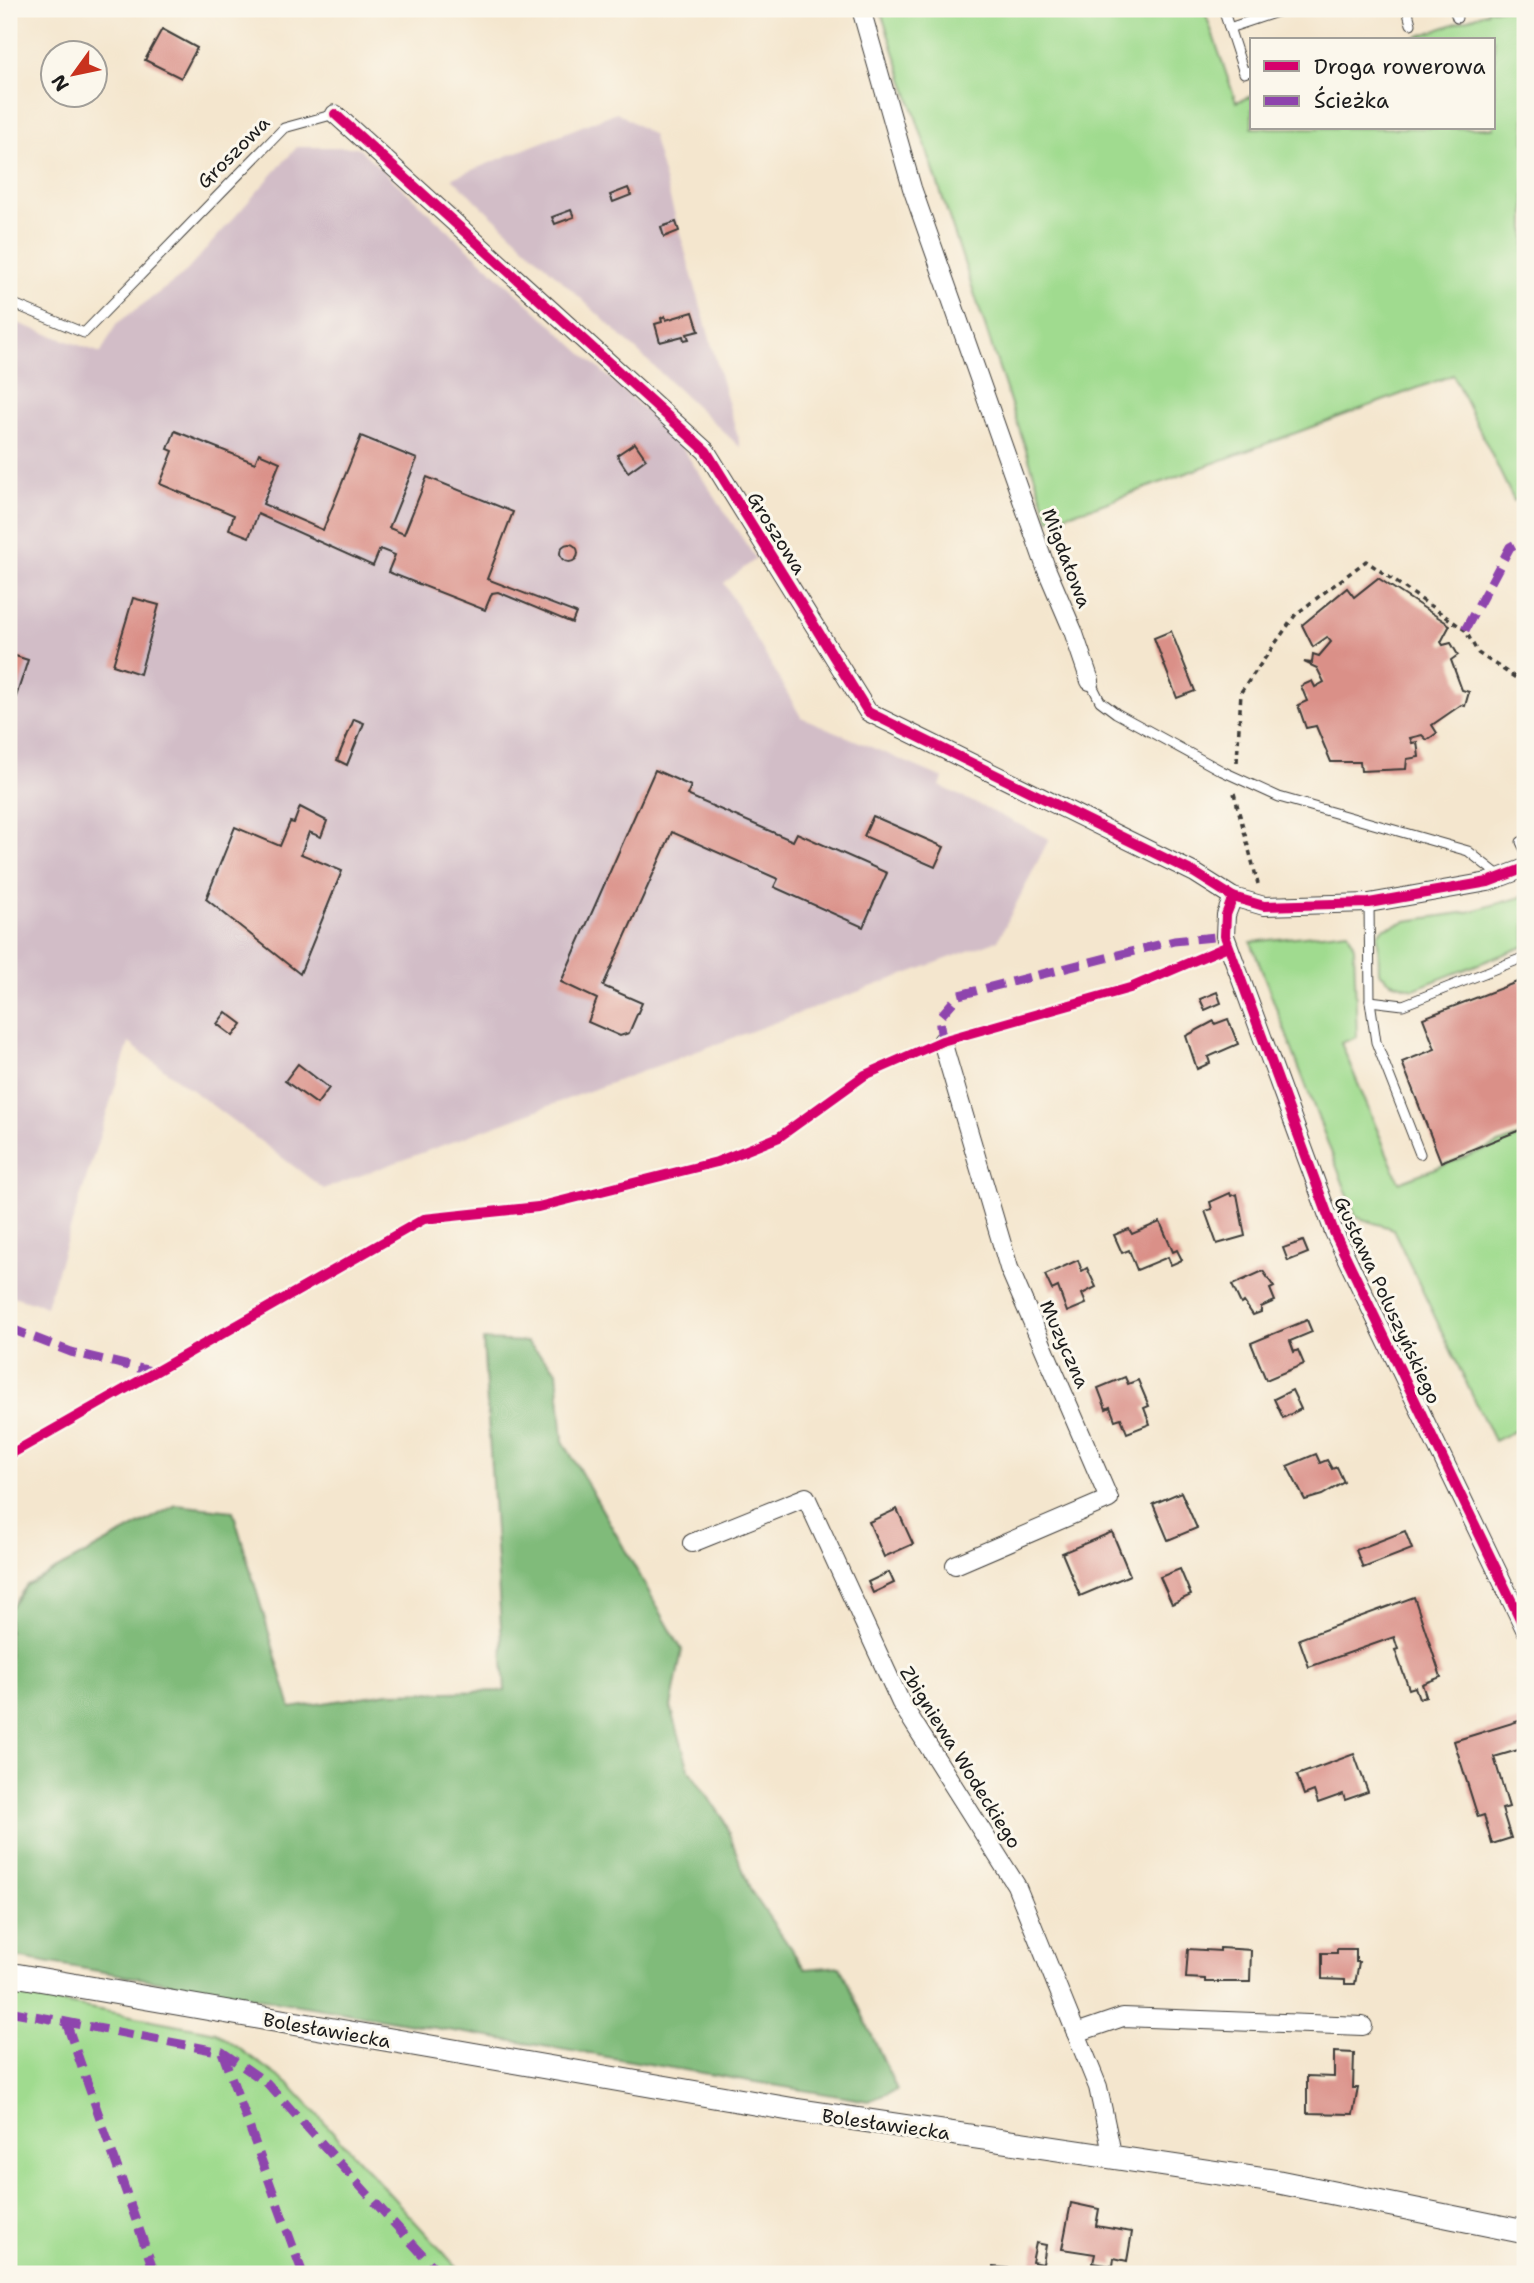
<svg xmlns="http://www.w3.org/2000/svg" width="1534" height="2283" viewBox="0 0 1534 2283" font-family="'Shantell Sans',sans-serif">
  <rect width="100%" height="100%" fill="#fbf7ec"/>
  <filter id="ink" filterUnits="userSpaceOnUse"><feTurbulence type="fractalNoise" baseFrequency=".0143" numOctaves="2"/><feDisplacementMap in="SourceGraphic" scale="14" xChannelSelector="R" yChannelSelector="G"/><feConvolveMatrix kernelMatrix="1 2 1 2 8 2 1 2 1" color-interpolation-filters="sRGB"/></filter>
  <filter id="wash" filterUnits="userSpaceOnUse"><feTurbulence type="fractalNoise" baseFrequency=".00686" numOctaves="4" result="noise"/><feDisplacementMap in="SourceGraphic" scale="28" xChannelSelector="R" yChannelSelector="G"/><feGaussianBlur stdDeviation="1.57" result="paint"/><feColorMatrix in="noise" values="0 0 0 0 0 0 0 0 0 0 0 0 0 0 0 0 0 1.4 0 .05"/><feComposite in="paint" operator="in"/></filter>
  <g filter="url(#wash)">
    <rect width="100%" height="100%" fill="#f4e6ce"/>
    <g fill="#d2bdc7">
      <polygon points="617,112 652,135 741,448 452,178"/>
      <polygon points="297,147 357,147 677,440 756,559 724,583 801,717 943,778 940,786 1049,839 998,940 324,1189 129,1043 46,1306 9,1295 9,320 101,353 116,324 183,275"/>
    </g>
    <g fill="#a0db8f" stroke="#5e7c56" stroke-width="2">
      <polygon points="880,9 1204,9 1236,102 1252,96 1252,128 1494,128 1494,40 1408,40 1488,12 1487,9 1525,9 1525,496 1514,501 1453,375 1097,506 1049,519"/>
      <polygon points="1525,896 1525,946 1414,989 1391,982 1379,972 1378,935 1382,929 1406,921 1468,912"/>
      <polygon points="1348,931 1354,947 1357,1037 1341,1043 1399,1182 1525,1134 1525,1426 1494,1441 1393,1229 1356,1217 1251,942"/>
      <polygon points="9,1993 216,2032 291,2086 463,2274 9,2274"/>
    </g>
    <polygon fill="#80bb7a" stroke="#4e6c4b" stroke-width="2" points="483,1340 527,1342 557,1371 563,1441 682,1650 671,1707 689,1770 723,1818 751,1891 805,1969 840,1966 897,2090 868,2101 9,1956 9,1610 27,1585 176,1505 233,1511 291,1708 388,1693 505,1691"/>
    <g id="blocks">
      <g fill="#da9088">
        <polygon points="162,29 197,48 181,78 145,60"/>
        <polygon points="628,188 631,195 613,202 610,195"/>
        <polygon points="571,210 574,217 555,224 552,217"/>
        <polygon points="676,222 679,231 664,237 661,227"/>
        <polygon points="693,312 699,331 687,334 689,339 684,340 683,336 660,342 655,324 662,322 661,318 665,316 666,320"/>
        <polygon points="175,431 255,463 259,453 280,462 263,504 323,530 361,436 417,459 389,528 404,534 427,477 513,512 487,579 576,613 572,623 498,592 492,593 485,610 388,572 395,555 380,549 373,566 258,514 249,537 229,529 234,515 160,484 173,451 168,449"/>
        <polygon points="635,443 646,459 628,472 617,455"/>
        <circle cx="569" cy="553" r="9"/>
        <polygon points="1378,578 1450,625 1441,642 1443,645 1451,643 1458,655 1451,660 1462,690 1469,692 1465,706 1461,705 1432,725 1437,733 1427,740 1422,735 1410,738 1412,743 1417,742 1419,757 1407,759 1406,769 1361,771 1360,762 1331,762 1316,726 1306,728 1298,705 1307,701 1301,686 1312,681 1315,687 1324,682 1317,668 1304,662 1312,663 1313,654 1319,656 1331,642 1327,637 1313,647 1302,625 1347,588 1354,597"/>
        <polygon points="133,598 159,605 140,674 113,665"/>
        <polygon points="1171,631 1195,691 1177,698 1154,638"/>
        <polygon points="9,654 28,660 13,706 9,705"/>
        <polygon points="354,719 364,723 347,765 337,760"/>
        <polygon points="655,770 691,786 687,795 793,841 797,833 887,873 863,927 774,887 778,879 672,832 603,986 642,1003 629,1033 620,1036 588,1022 597,999 561,982"/>
        <polygon points="300,807 327,821 321,837 309,832 301,854 342,871 300,974 206,899 235,827 280,846 290,822 294,823"/>
        <polygon points="873,816 944,847 935,867 864,836"/>
        <polygon points="1525,979 1525,1128 1441,1162 1402,1062 1435,1049 1423,1018"/>
        <polygon points="1217,992 1221,1003 1205,1010 1200,999"/>
        <polygon points="226,1012 242,1024 233,1036 217,1024"/>
        <polygon points="1228,1019 1238,1044 1208,1057 1210,1063 1197,1069 1186,1036 1214,1021 1215,1024"/>
        <polygon points="298,1064 329,1088 317,1104 285,1081"/>
        <polygon points="1230,1193 1231,1196 1237,1194 1245,1236 1217,1244 1205,1211 1212,1209 1210,1202"/>
        <polygon points="1160,1222 1173,1252 1177,1250 1182,1260 1171,1265 1168,1257 1137,1270 1129,1250 1122,1253 1114,1235 1129,1229 1132,1234"/>
        <polygon points="1303,1241 1308,1253 1288,1261 1283,1248"/>
        <polygon points="1078,1260 1082,1271 1087,1268 1096,1287 1082,1294 1086,1304 1067,1312 1058,1287 1052,1290 1045,1275"/>
        <polygon points="1263,1271 1274,1287 1270,1289 1275,1301 1261,1307 1261,1312 1253,1315 1244,1302 1241,1304 1232,1285"/>
        <polygon points="1307,1320 1312,1332 1290,1341 1294,1352 1298,1350 1304,1364 1266,1380 1251,1343"/>
        <polygon points="1125,1377 1128,1384 1138,1380 1149,1406 1144,1408 1150,1424 1127,1433 1121,1418 1115,1420 1110,1407 1106,1409 1098,1388"/>
        <polygon points="1292,1390 1301,1409 1283,1418 1274,1399"/>
        <polygon points="1316,1454 1320,1463 1327,1460 1332,1469 1337,1467 1344,1482 1322,1495 1305,1500 1287,1466"/>
        <polygon points="1181,1492 1197,1528 1168,1540 1153,1504"/>
        <polygon points="897,1509 913,1544 884,1557 869,1522"/>
        <polygon points="1405,1531 1412,1549 1363,1568 1356,1550"/>
        <polygon points="1112,1532 1130,1575 1080,1596 1062,1553"/>
        <polygon points="1180,1569 1191,1595 1172,1604 1160,1577"/>
        <polygon points="889,1572 894,1583 873,1593 868,1582"/>
        <polygon points="1414,1597 1441,1677 1422,1684 1426,1696 1419,1698 1415,1687 1409,1689 1395,1650 1398,1649 1394,1637 1309,1667 1299,1639"/>
        <polygon points="1525,1719 1525,1748 1494,1757 1509,1807 1502,1809 1511,1838 1492,1844 1484,1815 1478,1817 1454,1741"/>
        <polygon points="1354,1754 1368,1792 1345,1800 1343,1794 1318,1803 1314,1791 1304,1795 1297,1775"/>
        <polygon points="1220,1948 1251,1950 1250,1982 1205,1982 1205,1979 1186,1978 1188,1949 1220,1951"/>
        <polygon points="1337,1949 1356,1949 1356,1962 1359,1962 1355,1984 1345,1984 1345,1980 1322,1979 1322,1953 1337,1953"/>
        <polygon points="1334,2052 1354,2053 1353,2088 1358,2088 1353,2114 1307,2113 1307,2076 1334,2077"/>
        <polygon points="1071,2203 1099,2209 1096,2226 1132,2232 1127,2261 1114,2258 1113,2266 1093,2263 1095,2254 1062,2249"/>
        <polygon points="1036,2243 1046,2245 1043,2264 1032,2262"/>
        <polygon points="993,2267 1018,2269 1017,2274 993,2274"/>
      </g>
    </g>
  </g>
  <g filter="url(#ink)">
    <use href="#blocks" fill-opacity="0" stroke="#3c3a37" stroke-width="2"/>
    <g fill="none" stroke-linecap="round" stroke-linejoin="round">
      <defs>
        <g id="service">
          <polyline points="1223,9 1244,73 1252,70"/>
          <polyline points="1407,9 1411,24"/>
          <polyline points="1454,9 1457,18"/>
          <polyline points="1229,28 1286,9"/>
          <polyline points="9,302 84,333 284,128 335,114"/>
          <polyline points="1090,681 1100,701 1116,713 1222,771 1279,797 1468,851 1501,877"/>
          <polyline points="1525,840 1521,842 1525,850"/>
          <polyline points="1369,903 1370,1001 1376,1042 1420,1154"/>
          <polyline points="1370,1001 1403,1005 1525,957"/>
        </g>
        <g id="minor">
          <polyline points="861,9 912,188 1046,568 1073,631 1090,681"/>
          <polyline points="335,114 706,451 868,712 1195,873 1233,897 1264,906 1369,903 1488,882 1525,868"/>
          <polyline points="1233,897 1226,915 1225,936 1334,1232 1525,1629"/>
          <polyline points="942,1041 1009,1268 1109,1499 955,1565"/>
          <polyline points="692,1543 806,1497 901,1703 1016,1885 1098,2087 1113,2158"/>
          <polyline points="1076,2033 1123,2017 1363,2026"/>
        </g>
        <polyline id="tertiary" points="9,1974 795,2110 1279,2182 1525,2232"/>
      </defs>
      <use href="#service" stroke="#3c3a37" stroke-width="11"/>
      <use href="#minor" stroke="#3c3a37" stroke-width="20"/>
      <use href="#tertiary" stroke="#3c3a37" stroke-width="25"/>
      <g stroke="#3c3a37" stroke-width="3.5" stroke-dasharray="5 5" stroke-linecap="butt">
        <polyline points="1237,762 1241,692 1296,614 1366,561 1465,630 1478,653 1525,684"/>
        <polyline points="1234,793 1258,884"/>
      </g>
      <use href="#service" stroke="#fff" stroke-width="9"/>
      <use href="#minor" stroke="#fff" stroke-width="18"/>
      <use href="#tertiary" stroke="#fff" stroke-width="23"/>
      <g stroke="#8e44ad" stroke-width="9" stroke-dasharray="18 9" stroke-linecap="butt">
        <polyline points="1465,630 1510,547 1525,539"/>
        <polyline points="942,1041 939,1018 959,995 1174,941 1225,936"/>
        <polyline points="9,1328 71,1352 155,1372"/>
        <polyline points="9,2011 222,2052 267,2083 440,2274"/>
        <polyline points="67,2025 155,2274"/>
        <polyline points="222,2052 303,2274"/>
        <polyline points="9,2273 9,2274"/>
      </g>
      <defs>
        <g id="cycleway">
          <polyline points="335,114 706,451 868,712 1195,873 1233,897 1264,906 1369,903 1488,882 1525,868"/>
          <polyline points="1233,897 1226,915 1225,936 1334,1232 1525,1629"/>
          <polyline points="9,1455 424,1219 538,1207 717,1162 779,1137 865,1075 942,1041 1130,988 1228,946"/>
        </g>
      </defs>
      <use href="#cycleway" stroke="#fbf7ec" stroke-width="15"/>
      <use href="#cycleway" stroke="#d6006c" stroke-width="10"/>
    </g>
  </g>
  <g text-anchor="middle" stroke-width="6" stroke-linejoin="round" paint-order="stroke">
    <g font-size="19" fill="#1c1c1c" stroke="#fbf7ec">
      <text transform="translate(233 152) rotate(-45)" y="7">Groszowa</text>
      <text transform="translate(777 533) rotate(58)" y="7">Groszowa</text>
      <text transform="translate(1067 558) rotate(69)" y="7">Migdałowa</text>
      <text transform="translate(1388 1300) rotate(65)" y="7">Gustawa Poluszyńskiego</text>
      <text transform="translate(1065 1344) rotate(66)" y="7">Muzyczna</text>
      <text transform="translate(961 1757) rotate(58)" y="7">Zbigniewa Wodeckiego</text>
      <text transform="translate(327 2030) rotate(10)" y="7">Bolesławiecka</text>
      <text transform="translate(886 2124) rotate(8)" y="7">Bolesławiecka</text>
    </g>
  </g>
  <rect width="1534" height="2283" fill="none" stroke="#fbf7ec" stroke-width="35"/>
  <rect x="1250" y="38" width="245" height="91" fill="#fbf7ec" stroke="#a29f99" stroke-width="2"/>
  <rect x="1264" y="61" width="35" height="10" fill="#d6006c" stroke="#a29f99" stroke-width="2"/>
  <text x="1314" y="74" font-size="21" fill="#1c1c1c">Droga rowerowa</text>
  <rect x="1264" y="96" width="35" height="10" fill="#8e44ad" stroke="#a29f99" stroke-width="2"/>
  <text x="1314" y="108" font-size="21" fill="#1c1c1c">Ścieżka</text>
  <g transform="translate(74 74) rotate(237)"><circle r="33" fill="#fbf7ec" stroke="#a29f99" stroke-width="2"/>
  <path d="M0-5L12 26L0 18L-12 26Z" fill="#c8321e"/>
  <text y="-10" font-size="19" font-weight="bold" text-anchor="middle" fill="#1c1c1c">N</text>
  </g>
</svg>
